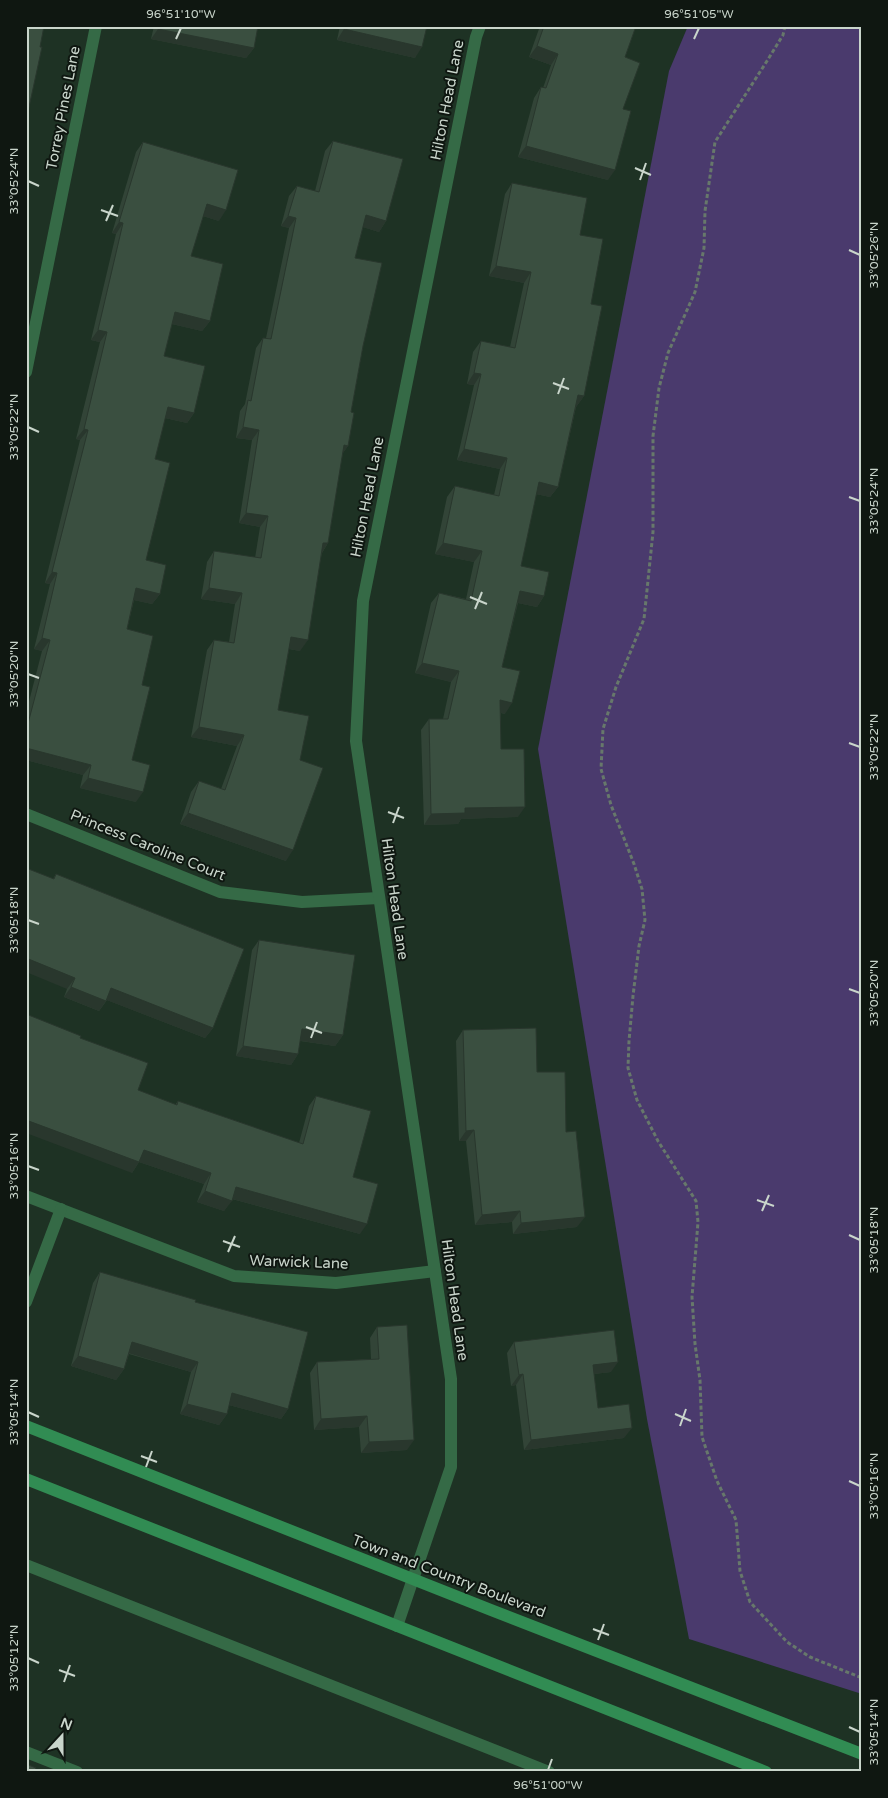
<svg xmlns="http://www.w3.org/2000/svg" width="888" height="1798" viewBox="0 0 888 1798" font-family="'Varela Round',sans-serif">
  <rect width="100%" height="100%" fill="#1e3224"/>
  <polygon fill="#4a3a6d" points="688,26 862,26 862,1694 689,1639 647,1419 538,749 669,71"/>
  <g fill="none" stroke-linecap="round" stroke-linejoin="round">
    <polyline stroke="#67786b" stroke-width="3" stroke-dasharray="4 2.5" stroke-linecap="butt" points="785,26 783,35 767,61 715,142 705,211 704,248 695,292 668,353 659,388 653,436 653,532 644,619 616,687 603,729 601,769 611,805 634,864 642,889 645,920 639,946 633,996 629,1041 628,1068 637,1100 658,1141 696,1201 698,1222 692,1297 695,1344 700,1380 702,1437 717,1481 736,1520 740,1571 750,1602 787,1642 810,1657 862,1678"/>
    <g stroke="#356a46" stroke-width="12">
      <polyline points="26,1565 549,1772"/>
      <polyline points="26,1752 77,1772"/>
    </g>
    <g stroke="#356a46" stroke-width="12">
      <polyline points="26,372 96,26"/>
      <polyline points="26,814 220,892 302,902 379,898"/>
      <polyline points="26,1196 234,1276 336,1283 435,1271"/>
      <polyline points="26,1302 61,1209"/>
      <polyline points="397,1626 451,1467 451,1379 356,741 363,601 476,37 480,26"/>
    </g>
    <g stroke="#318c53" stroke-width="12">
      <polyline points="26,1426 491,1610 862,1754"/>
      <polyline points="26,1479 766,1772"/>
    </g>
  </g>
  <g fill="#324437">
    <polygon points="154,26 258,26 254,48 246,58 151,39"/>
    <polygon points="340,26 427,26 415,58 337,40"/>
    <polygon points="540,26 636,26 625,57 623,109 608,180 518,157 534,98 541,87 543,88 551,65 529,57"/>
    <polygon points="333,141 386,221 379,232 363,227 355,258 363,346 351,412 348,446 342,454 328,543 322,553 300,651 289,649 278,710 300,760 286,861 180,824 191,792 199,781 221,789 237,746 191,737 207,650 214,640 229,642 235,604 201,599 207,562 214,551 255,558 260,527 239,523 252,440 236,438 240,411 245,404 256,348 263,338 266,338 289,228 281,226 289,196 297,186 315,191 325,151"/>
    <polygon points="143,142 219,221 203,216 191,256 210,321 202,331 172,324 164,356 194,413 187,423 165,418 155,459 146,560 160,594 152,604 134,600 127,629 142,685 132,760 136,802 80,788 83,775 26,760 26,713 42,651 34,649 50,584 45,583 80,440 76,439 100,342 91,340 116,234 112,233 136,152"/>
    <polygon points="512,183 580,235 591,304 584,396 576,407 558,487 550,497 536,494 521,566 544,596 537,607 518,603 502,667 505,714 501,713 501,749 518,817 461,819 458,824 424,825 421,730 429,719 443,719 451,682 415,673 431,603 439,593 466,599 474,562 435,554 447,497 455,486 494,495 500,469 457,460 474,385 467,384 473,352 481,341 510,347 524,283 489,276 505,194"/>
    <polygon points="56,874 213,1028 205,1038 107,1000 99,1011 64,997 67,989 53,879"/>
    <polygon points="259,940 343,1035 335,1046 300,1041 298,1054 291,1065 236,1056 252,950"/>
    <polygon points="463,1030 537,1072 566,1132 577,1227 513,1234 512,1222 475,1225 466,1141 459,1141 456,1041"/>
    <polygon points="80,1038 138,1090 175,1105 178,1101 299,1143 309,1106 316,1096 353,1177 360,1234 232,1199 224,1211 197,1202 204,1184 139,1162 132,1173"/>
    <polygon points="100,1272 195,1302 288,1409 281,1419 229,1405 227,1414 219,1425 180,1414 191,1372 129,1354 124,1369 116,1380 71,1366 93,1283"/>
    <polygon points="377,1327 407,1450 361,1453 359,1427 314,1430 310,1373 317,1362 371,1359 370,1338"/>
    <polygon points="514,1342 611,1372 594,1374 598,1408 624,1438 524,1450 516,1385 511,1386 507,1353"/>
  </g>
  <g fill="#29372d">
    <polygon points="158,29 254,48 246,58 151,39"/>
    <polygon points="344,29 422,47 415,58 337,40"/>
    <polygon points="537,46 558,54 551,65 529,57"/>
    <polygon points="526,146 615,170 608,180 518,157"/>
    <polygon points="207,204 226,210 219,221 199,215"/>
    <polygon points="366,215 386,221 379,232 359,226"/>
    <polygon points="288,216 296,218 289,228 281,226"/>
    <polygon points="119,222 123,223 116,234 112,233"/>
    <polygon points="496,266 531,272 524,283 489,276"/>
    <polygon points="175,312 210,321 202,331 167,323"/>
    <polygon points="98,330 107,332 100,342 91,340"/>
    <polygon points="474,373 481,374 474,385 467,384"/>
    <polygon points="578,395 584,396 576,407 571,406"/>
    <polygon points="168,407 194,413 187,423 161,417"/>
    <polygon points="243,427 259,430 252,440 236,438"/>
    <polygon points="84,429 88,430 80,440 76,439"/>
    <polygon points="344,445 348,446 340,457"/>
    <polygon points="464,449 507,458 500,469 457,460"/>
    <polygon points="539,482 558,487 550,497 531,493"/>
    <polygon points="246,513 268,516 260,527 239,523"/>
    <polygon points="323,543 328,543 321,554"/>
    <polygon points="443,543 482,551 474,562 435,554"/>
    <polygon points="52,572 57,573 50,584 45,583"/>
    <polygon points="136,588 160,594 152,604 129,599"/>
    <polygon points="209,588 242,593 235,604 201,599"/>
    <polygon points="520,591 544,596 537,607 513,602"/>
    <polygon points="291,637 308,640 300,651 284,648"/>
    <polygon points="42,638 50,640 42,651 34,649"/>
    <polygon points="422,663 459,671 451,682 415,673"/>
    <polygon points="500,700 512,703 505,714 493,711"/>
    <polygon points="199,727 244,735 237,746 191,737"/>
    <polygon points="26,748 91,765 83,775 26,760"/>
    <polygon points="88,778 143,792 136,802 80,788"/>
    <polygon points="525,807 518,817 461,819 458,824 424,825 431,814 465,808"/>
    <polygon points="188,813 293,850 286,861 180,824"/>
    <polygon points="26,958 75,978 67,989 26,972"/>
    <polygon points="71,987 106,1001 99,1011 64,997"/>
    <polygon points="111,988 213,1028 205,1038 104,999"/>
    <polygon points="302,1029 343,1035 335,1046 295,1040"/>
    <polygon points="243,1046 298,1054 291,1065 236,1056"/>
    <polygon points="26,1120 139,1162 132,1173 26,1133"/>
    <polygon points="474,1130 466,1141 459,1141 466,1131"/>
    <polygon points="144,1150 211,1173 204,1184 136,1161"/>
    <polygon points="236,1187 367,1224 360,1234 229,1198"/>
    <polygon points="205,1191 232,1201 224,1211 197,1202"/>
    <polygon points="520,1211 512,1222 475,1225 482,1215"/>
    <polygon points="585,1217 577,1227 513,1234 521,1223"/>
    <polygon points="132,1342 198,1362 191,1372 125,1352"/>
    <polygon points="78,1356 124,1369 116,1380 71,1366"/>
    <polygon points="618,1362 611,1372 585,1375 593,1365"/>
    <polygon points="523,1374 516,1385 511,1386 519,1375"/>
    <polygon points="232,1393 288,1409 281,1419 225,1404"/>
    <polygon points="187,1404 227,1414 219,1425 180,1414"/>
    <polygon points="367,1416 359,1427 314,1430 321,1419"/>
    <polygon points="632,1428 624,1438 524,1450 531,1440"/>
    <polygon points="414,1440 407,1450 361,1453 369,1442"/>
  </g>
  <g fill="#3a4f40" stroke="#29372d">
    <polygon points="26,26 44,26 40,47 42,47 26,121"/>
    <polygon points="159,26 258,26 254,48 158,29"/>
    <polygon points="345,26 427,26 422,47 344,29"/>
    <polygon points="544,26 636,26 625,57 640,63 623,109 631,111 615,170 526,146 541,87 546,88 558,54 537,46"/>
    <polygon points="333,141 403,159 386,221 366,215 355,258 382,263 363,346 351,412 354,413 348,446 344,445 328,543 323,543 308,640 291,637 278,710 309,716 300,760 323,768 293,850 188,813 199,781 225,790 244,735 199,727 214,640 234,643 242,593 209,588 214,551 261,558 268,516 246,513 259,430 243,427 248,400 251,401 263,338 271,339 296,218 288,216 297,186 319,192"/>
    <polygon points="143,142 238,170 226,210 207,204 191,256 223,264 210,321 175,312 164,356 205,366 194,413 168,407 155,459 170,463 146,560 166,565 160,594 136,588 127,629 153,636 142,685 150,687 132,760 150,765 143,792 88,778 91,765 26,748 26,731 50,640 42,638 57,573 52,572 88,430 84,429 107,332 98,330 123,223 119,222"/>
    <polygon points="512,183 587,198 580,235 603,239 591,304 602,306 584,396 578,395 558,487 539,482 521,566 549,572 544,596 520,591 502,667 520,671 512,703 500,700 501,749 524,749 525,807 465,808 465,813 431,814 429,719 448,719 459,671 422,663 439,593 471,601 482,551 443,543 455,486 499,496 507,458 464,449 481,374 474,373 481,341 515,348 531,272 496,266"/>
    <polygon points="26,868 54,879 56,874 244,949 213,1028 111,988 106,1001 71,987 75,978 26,958"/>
    <polygon points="259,940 355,955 343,1035 302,1029 298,1054 243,1046"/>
    <polygon points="26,1014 81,1036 80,1038 148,1063 138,1090 177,1105 178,1101 303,1144 316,1096 371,1111 353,1177 378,1184 367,1224 236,1187 232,1201 205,1191 211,1173 144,1150 139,1162 26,1120"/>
    <polygon points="536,1028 537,1072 565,1072 566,1132 576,1131 585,1217 521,1223 520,1211 482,1215 474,1130 466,1131 463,1030"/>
    <polygon points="100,1272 196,1300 195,1302 308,1332 288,1409 232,1393 227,1414 187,1404 198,1362 132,1342 124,1369 78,1356"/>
    <polygon points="407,1325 414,1440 369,1442 367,1416 321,1419 317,1362 379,1359 377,1327"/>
    <polygon points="614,1330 618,1362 593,1365 598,1408 629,1404 632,1428 531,1440 523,1374 519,1375 514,1342"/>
    <polygon points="26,1764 36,1768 34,1772 26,1772"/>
  </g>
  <path fill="none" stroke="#c9d5cb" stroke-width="2" d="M 176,39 L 181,28M 694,39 L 699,28M 635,168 L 651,175M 640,180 L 646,163M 28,181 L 39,186M 101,210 L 118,216M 106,221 L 113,205M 849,250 L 860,255M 553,383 L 569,389M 558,394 L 564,378M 28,427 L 39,432M 849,497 L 860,501M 470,597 L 487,604M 475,609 L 482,592M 28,674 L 39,678M 849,743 L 860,747M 388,812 L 404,818M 393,823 L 399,807M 28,920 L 39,924M 849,989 L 860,993M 306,1027 L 322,1033M 311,1038 L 317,1022M 28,1166 L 39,1170M 757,1200 L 774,1206M 762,1211 L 769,1195M 849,1235 L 860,1240M 223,1241 L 240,1247M 228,1252 L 235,1236M 28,1412 L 39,1417M 675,1414 L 691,1421M 680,1426 L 686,1409M 141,1456 L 157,1462M 146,1467 L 152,1451M 849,1481 L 860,1486M 593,1629 L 609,1635M 598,1640 L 604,1624M 28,1658 L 39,1663M 59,1670 L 75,1676M 64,1682 L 70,1665M 849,1727 L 860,1732M 548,1770 L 552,1759"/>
  <g text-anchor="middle" stroke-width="4" stroke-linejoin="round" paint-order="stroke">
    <g font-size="15" fill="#c9d5cb" stroke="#0f1711">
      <text transform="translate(447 100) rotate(-79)" y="5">Hilton Head Lane</text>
      <text transform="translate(63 108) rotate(-79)" y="5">Torrey Pines Lane</text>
      <text transform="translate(367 497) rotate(-79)" y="5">Hilton Head Lane</text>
      <text transform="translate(148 845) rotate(22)" y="5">Princess Caroline Court</text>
      <text transform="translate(395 899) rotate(82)" y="5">Hilton Head Lane</text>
      <text transform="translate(299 1262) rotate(2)" y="5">Warwick Lane</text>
      <text transform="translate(455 1300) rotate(82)" y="5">Hilton Head Lane</text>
      <text transform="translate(449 1576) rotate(21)" y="5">Town and Country Boulevard</text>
    </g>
  </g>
  <rect width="888" height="1798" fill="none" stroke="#0f1711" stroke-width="55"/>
  <g transform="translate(62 1736) rotate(21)" stroke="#0f1711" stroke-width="4" paint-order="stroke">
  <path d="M0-4L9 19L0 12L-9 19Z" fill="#c9d5cb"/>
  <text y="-8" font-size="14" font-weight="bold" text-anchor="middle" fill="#c9d5cb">N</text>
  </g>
  <rect x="28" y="28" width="832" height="1742" fill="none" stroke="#c9d5cb" stroke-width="2"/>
  <g font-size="12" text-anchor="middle" fill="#c9d5cb">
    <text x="181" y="18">96°51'10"W</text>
    <text x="699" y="18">96°51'05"W</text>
    <text transform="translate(14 181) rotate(-90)" y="4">33°05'24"N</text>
    <text transform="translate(874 255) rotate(-90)" y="4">33°05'26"N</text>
    <text transform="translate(14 427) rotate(-90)" y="4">33°05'22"N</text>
    <text transform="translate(874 501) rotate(-90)" y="4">33°05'24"N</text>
    <text transform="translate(14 674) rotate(-90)" y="4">33°05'20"N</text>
    <text transform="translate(874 747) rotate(-90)" y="4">33°05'22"N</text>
    <text transform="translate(14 920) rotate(-90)" y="4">33°05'18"N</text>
    <text transform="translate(874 993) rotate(-90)" y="4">33°05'20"N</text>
    <text transform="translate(14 1166) rotate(-90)" y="4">33°05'16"N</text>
    <text transform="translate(874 1240) rotate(-90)" y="4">33°05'18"N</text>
    <text transform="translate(14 1412) rotate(-90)" y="4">33°05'14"N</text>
    <text transform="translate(874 1486) rotate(-90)" y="4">33°05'16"N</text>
    <text transform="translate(14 1658) rotate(-90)" y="4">33°05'12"N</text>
    <text transform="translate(874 1732) rotate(-90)" y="4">33°05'14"N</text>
    <text x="548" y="1789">96°51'00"W</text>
  </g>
</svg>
